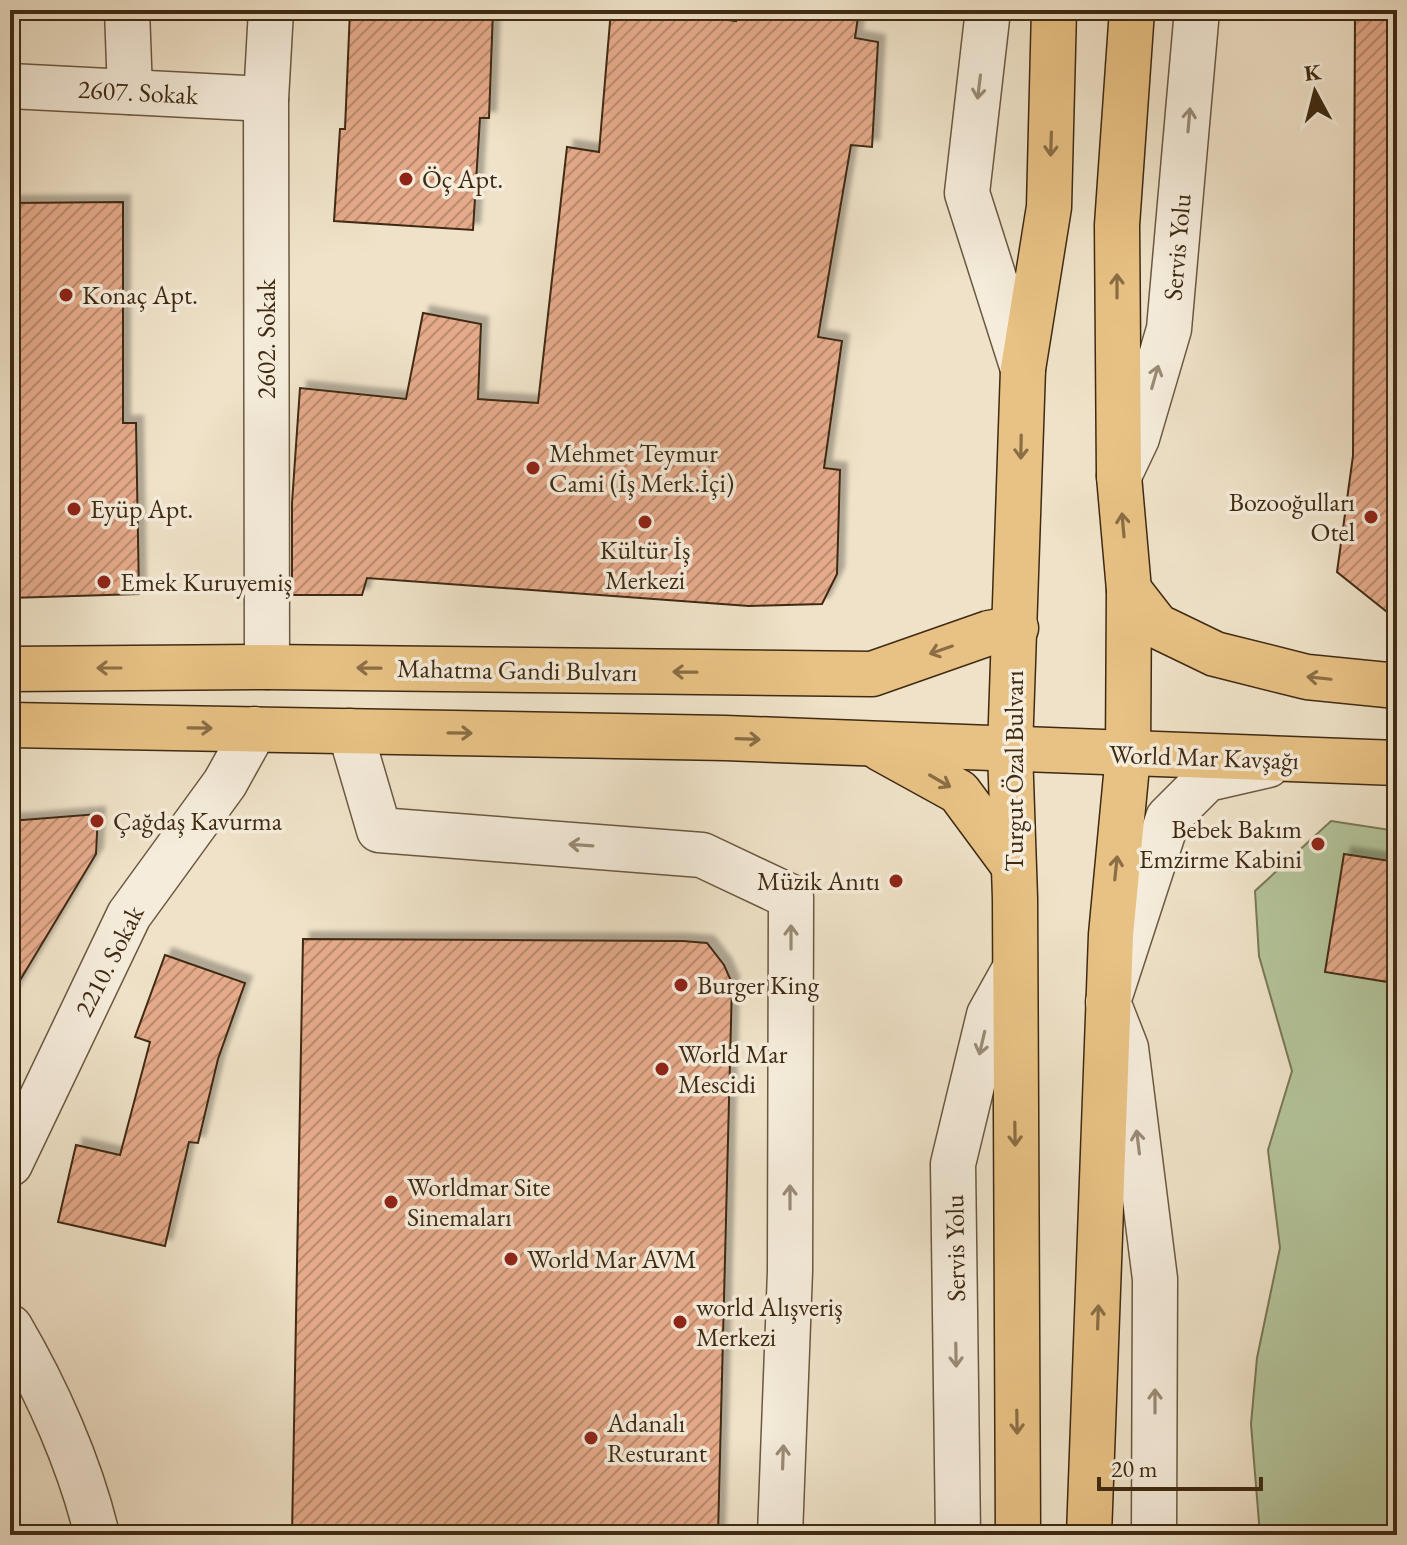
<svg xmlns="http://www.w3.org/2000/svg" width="1407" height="1545" viewBox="0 0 1407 1545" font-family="'EB Garamond',serif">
  <defs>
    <pattern id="building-hatch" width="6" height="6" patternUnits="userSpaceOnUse" patternTransform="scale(2)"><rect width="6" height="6" fill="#e5aa8a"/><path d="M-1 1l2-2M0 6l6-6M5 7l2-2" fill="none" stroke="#bb8b6f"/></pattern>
    <filter id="shadow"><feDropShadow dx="7" dy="-7" stdDeviation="2" flood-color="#0004"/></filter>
  </defs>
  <rect width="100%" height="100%" fill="#efe2c8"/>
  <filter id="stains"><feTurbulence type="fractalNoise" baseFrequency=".0025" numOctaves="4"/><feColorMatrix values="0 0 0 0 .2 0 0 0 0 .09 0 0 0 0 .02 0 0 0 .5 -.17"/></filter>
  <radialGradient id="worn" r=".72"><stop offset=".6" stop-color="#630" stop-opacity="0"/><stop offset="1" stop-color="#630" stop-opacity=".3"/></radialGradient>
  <polygon fill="#b4c49a" stroke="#7a7756" stroke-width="2" points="1331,821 1397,831 1397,1535 1260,1535 1251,1424 1257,1358 1280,1248 1268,1150 1292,1071 1259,956 1255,891"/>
  <g fill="url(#building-hatch)" stroke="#3f2a12" stroke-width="2" filter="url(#shadow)">
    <polygon points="350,10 493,10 489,118 480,118 473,230 334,221 340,129 345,129"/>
    <polygon points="611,10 656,10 736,21 737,10 859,10 855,38 878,42 872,147 851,145 818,337 842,341 824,468 840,470 837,574 822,604 749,606 367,578 362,595 292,595 292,503 300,388 406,399 423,313 481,324 478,399 538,403 567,147 599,152"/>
    <polygon points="1355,10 1397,10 1397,620 1337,572 1353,456"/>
    <polygon points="123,202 123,423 136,423 139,594 10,598 10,203"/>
    <polygon points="98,814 96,854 10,997 10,821"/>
    <polygon points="1344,854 1397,862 1397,923 1388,982 1325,972"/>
    <polygon points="303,939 683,941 707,943 724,965 732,983 718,1535 292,1535"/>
    <polygon points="165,955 245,983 218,1059 198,1143 189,1142 165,1246 58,1222 76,1145 120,1155 150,1042 135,1037"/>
  </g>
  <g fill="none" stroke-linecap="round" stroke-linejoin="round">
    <defs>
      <g id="minor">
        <polyline points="127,10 130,92"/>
        <polyline points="988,10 967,193 1023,369"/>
        <polyline points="10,86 266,99"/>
        <polyline points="1119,476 1137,438 1169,329 1197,10"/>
        <polyline points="267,667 266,99 271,10"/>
        <polyline points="350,731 379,830 702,855 791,897 790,1271 780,1535"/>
        <polyline points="10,1164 129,915 225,783 255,729"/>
        <path d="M 10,1327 C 47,1390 80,1464 97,1535"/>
        <polyline points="958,1535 953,1164 989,1015 1013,972"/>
        <polyline points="1154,1535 1155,1279 1126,1048 1108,1002 1168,818 1207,779 1268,765"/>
      </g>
      <g id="major">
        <polyline points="1129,590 1157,626 1215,654 1307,677 1397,686"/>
        <polyline points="10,669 267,667 872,674 989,633 1016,628"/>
        <polyline points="10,725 725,738 1397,763"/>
        <polyline points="881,749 959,792 1013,865"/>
        <polyline points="1018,1535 1015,898 1010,750 1023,369 1049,207 1054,10"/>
        <polyline points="1089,1535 1111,935 1128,755 1129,590 1119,476 1117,225 1132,10"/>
      </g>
    </defs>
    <use href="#minor" stroke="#6b5840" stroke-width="47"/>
    <use href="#major" stroke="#3f2a12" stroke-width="47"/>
    <use href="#minor" stroke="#f5ecdb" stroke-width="44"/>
    <use href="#major" stroke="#e8c184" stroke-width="44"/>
  </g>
  <defs><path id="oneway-shaft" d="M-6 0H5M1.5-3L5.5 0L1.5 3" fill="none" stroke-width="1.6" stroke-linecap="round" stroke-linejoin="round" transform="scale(2)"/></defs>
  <g stroke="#9a8b76">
    <use href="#oneway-shaft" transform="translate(979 87) rotate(97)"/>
    <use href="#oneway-shaft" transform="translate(1189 120) rotate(-85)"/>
    <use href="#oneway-shaft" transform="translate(1155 377) rotate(-74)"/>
    <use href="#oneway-shaft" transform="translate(581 845) rotate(-176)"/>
    <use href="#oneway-shaft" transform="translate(791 937) rotate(-90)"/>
    <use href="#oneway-shaft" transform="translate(982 1043) rotate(103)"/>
    <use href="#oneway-shaft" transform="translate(1138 1142) rotate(-97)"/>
    <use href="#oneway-shaft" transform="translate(790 1197) rotate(-90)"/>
    <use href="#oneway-shaft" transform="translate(956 1355) rotate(89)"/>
    <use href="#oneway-shaft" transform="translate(1155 1401) rotate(-90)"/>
    <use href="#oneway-shaft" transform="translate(783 1457) rotate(-88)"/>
  </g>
  <g stroke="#8b6e45">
    <use href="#oneway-shaft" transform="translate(1051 144) rotate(92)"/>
    <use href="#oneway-shaft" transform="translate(1117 286) rotate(-90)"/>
    <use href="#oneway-shaft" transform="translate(1021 447) rotate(91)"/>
    <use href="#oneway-shaft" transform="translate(1123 525) rotate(-95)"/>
    <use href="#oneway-shaft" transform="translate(941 650) rotate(161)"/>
    <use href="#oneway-shaft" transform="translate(109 668) rotate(180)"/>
    <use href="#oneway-shaft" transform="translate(369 668) rotate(-179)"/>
    <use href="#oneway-shaft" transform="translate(685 672) rotate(-179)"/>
    <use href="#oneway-shaft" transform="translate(1319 678) rotate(-174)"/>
    <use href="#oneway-shaft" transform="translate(200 728) rotate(1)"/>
    <use href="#oneway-shaft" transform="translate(460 733) rotate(1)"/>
    <use href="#oneway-shaft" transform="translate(748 739) rotate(2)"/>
    <use href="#oneway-shaft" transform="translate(940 781) rotate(30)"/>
    <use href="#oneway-shaft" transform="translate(1116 868) rotate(-84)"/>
    <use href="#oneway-shaft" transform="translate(1015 1134) rotate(89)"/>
    <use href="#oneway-shaft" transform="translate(1098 1317) rotate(-88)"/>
    <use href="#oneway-shaft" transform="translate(1017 1422) rotate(89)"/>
  </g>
  <g fill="#8f2418" stroke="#f5ecdb" stroke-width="3">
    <circle cx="406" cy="179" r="8"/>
    <circle cx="66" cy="295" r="8"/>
    <circle cx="533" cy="468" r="8"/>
    <circle cx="74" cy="509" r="8"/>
    <circle cx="1371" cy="517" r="8"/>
    <circle cx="645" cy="522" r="8"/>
    <circle cx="104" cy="582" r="8"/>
    <circle cx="97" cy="821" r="8"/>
    <circle cx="1318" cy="844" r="8"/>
    <circle cx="896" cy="881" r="8"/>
    <circle cx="681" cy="985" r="8"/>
    <circle cx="662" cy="1069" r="8"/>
    <circle cx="391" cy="1202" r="8"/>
    <circle cx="511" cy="1259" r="8"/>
    <circle cx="680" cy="1322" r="8"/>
    <circle cx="591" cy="1438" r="8"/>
  </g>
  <g text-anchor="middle" stroke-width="7" stroke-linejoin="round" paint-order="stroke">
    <g font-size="26" fill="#3f2a12" stroke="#f5ecdb">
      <text transform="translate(138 92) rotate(3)" y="9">2607. Sokak</text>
      <text transform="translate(1177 247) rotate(-85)" y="9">Servis Yolu</text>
      <text transform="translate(266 339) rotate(-90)" y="9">2602. Sokak</text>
      <text transform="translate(517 670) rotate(1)" y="9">Mahatma Gandi Bulvarı</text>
      <text transform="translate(1204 757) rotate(2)" y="9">World Mar Kavşağı</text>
      <text transform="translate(1014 771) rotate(-90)" y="9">Turgut Özal Bulvarı</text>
      <text transform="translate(109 961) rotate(-63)" y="9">2210. Sokak</text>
      <text transform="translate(955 1248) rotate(-91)" y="9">Servis Yolu</text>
    </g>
    <g font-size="26" fill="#3f2a12" stroke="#f5ecdb" text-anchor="start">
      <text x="422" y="188">Öç Apt.</text>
      <text x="82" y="304">Konaç Apt.</text>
      <text x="549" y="462">Mehmet Teymur<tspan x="549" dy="30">Cami (İş Merk.İçi)</tspan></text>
      <text x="1355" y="511" text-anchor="end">Bozooğulları<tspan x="1355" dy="30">Otel</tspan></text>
      <text x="90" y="518">Eyüp Apt.</text>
      <text x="645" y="559" text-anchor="middle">Kültür İş<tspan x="645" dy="30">Merkezi</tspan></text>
      <text x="120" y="591">Emek Kuruyemiş</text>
      <text x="113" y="830">Çağdaş Kavurma</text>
      <text x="1302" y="838" text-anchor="end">Bebek Bakım<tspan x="1302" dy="30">Emzirme Kabini</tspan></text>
      <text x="880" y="890" text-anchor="end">Müzik Anıtı</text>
      <text x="697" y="994">Burger King</text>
      <text x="678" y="1063">World Mar<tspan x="678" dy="30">Mescidi</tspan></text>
      <text x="407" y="1196">Worldmar Site<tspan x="407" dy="30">Sinemaları</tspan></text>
      <text x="527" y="1268">World Mar AVM</text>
      <text x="696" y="1316">world Alışveriş<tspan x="696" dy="30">Merkezi</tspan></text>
      <text x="607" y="1432">Adanalı<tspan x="607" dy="30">Resturant</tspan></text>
    </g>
  </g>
  <rect width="1407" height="1545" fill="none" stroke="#efe2c8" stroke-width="40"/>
  <rect x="12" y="12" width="1383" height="1521" fill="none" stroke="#3f2a12" stroke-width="4"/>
  <rect x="20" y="20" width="1367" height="1505" fill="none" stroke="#3f2a12" stroke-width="2"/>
  <g transform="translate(1315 92) rotate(353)" stroke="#f5ecdb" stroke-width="6" paint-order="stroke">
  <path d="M0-6L14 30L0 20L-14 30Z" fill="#3f2a12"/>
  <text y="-12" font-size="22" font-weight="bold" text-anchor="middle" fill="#3f2a12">K</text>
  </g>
  <path d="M1099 1477v12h162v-12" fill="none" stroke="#3f2a12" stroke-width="4"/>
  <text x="1111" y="1477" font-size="24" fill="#3f2a12" stroke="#f5ecdb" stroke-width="6" paint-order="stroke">20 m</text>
  <rect width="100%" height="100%" filter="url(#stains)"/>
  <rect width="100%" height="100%" fill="url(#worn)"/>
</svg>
